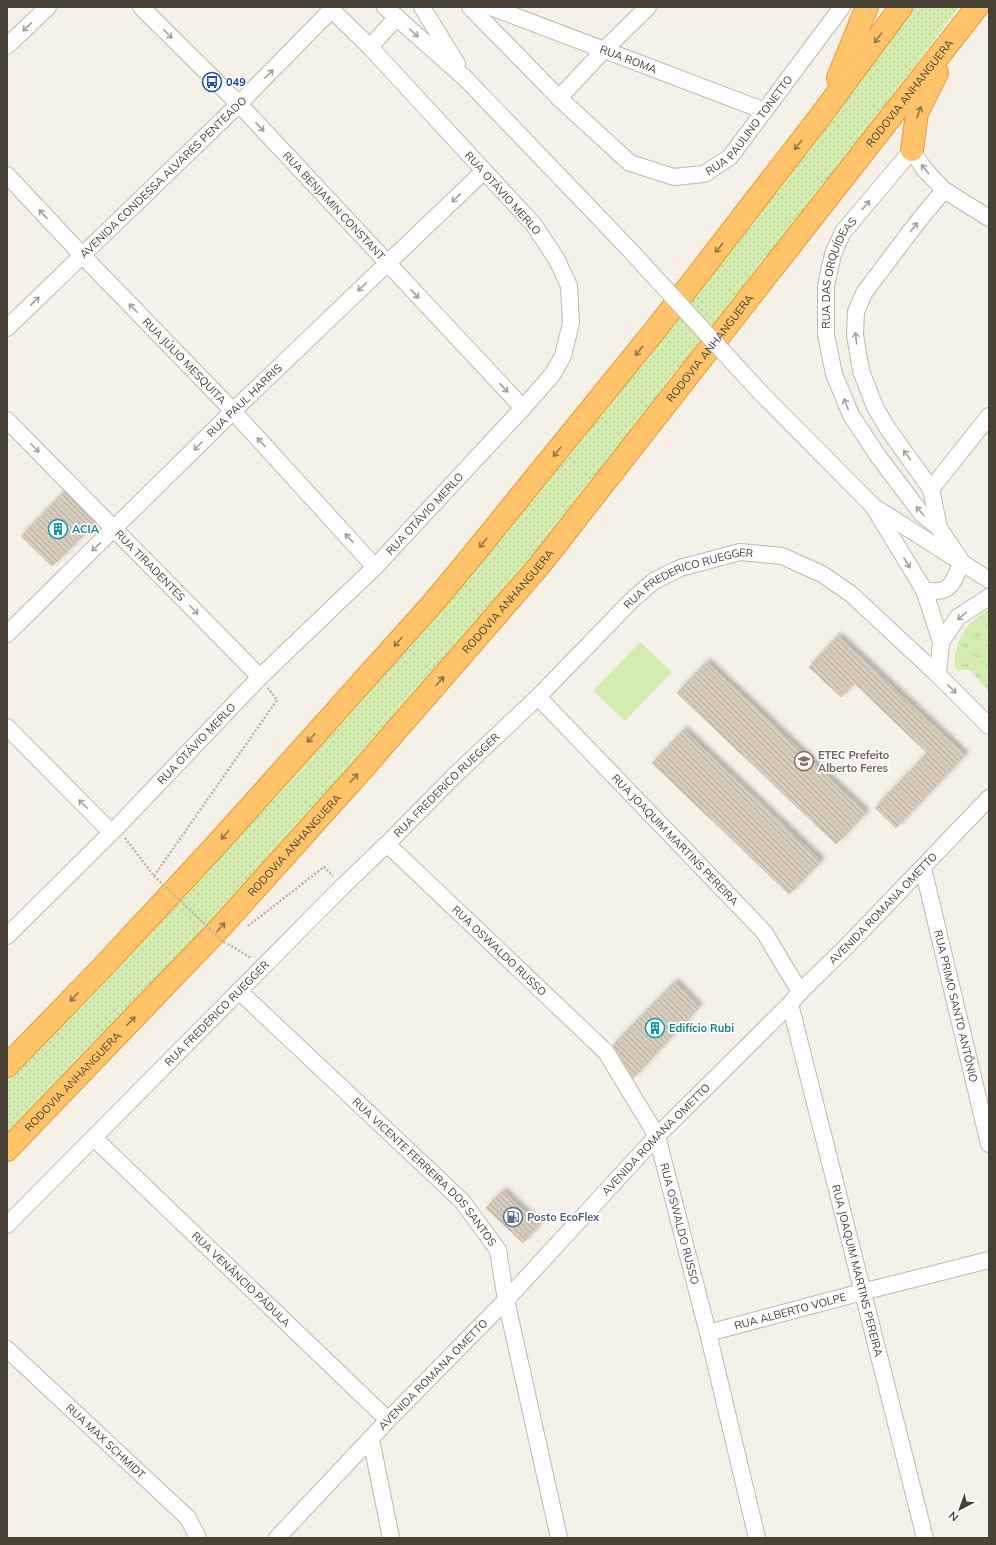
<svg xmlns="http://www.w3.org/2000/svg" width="996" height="1545" viewBox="0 0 996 1545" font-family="Mulish,sans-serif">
  <defs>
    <pattern id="grass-dots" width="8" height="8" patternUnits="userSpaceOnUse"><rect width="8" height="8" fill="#d4ecaf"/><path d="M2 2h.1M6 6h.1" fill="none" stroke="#b8cc97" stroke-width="1.8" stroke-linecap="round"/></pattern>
    <pattern id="park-tufts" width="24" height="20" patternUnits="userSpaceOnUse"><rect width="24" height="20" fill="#d4ecaf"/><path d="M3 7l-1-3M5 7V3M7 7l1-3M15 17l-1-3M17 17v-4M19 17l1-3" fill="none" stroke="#b8cc97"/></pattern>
    <pattern id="building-back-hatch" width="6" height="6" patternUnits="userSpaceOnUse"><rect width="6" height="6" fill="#d8ccbd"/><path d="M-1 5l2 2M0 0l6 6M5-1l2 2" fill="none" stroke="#b1a79a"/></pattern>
    <filter id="shadow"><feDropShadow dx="3.5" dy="-3.5" stdDeviation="2" flood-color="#0004"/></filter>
  </defs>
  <rect width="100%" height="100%" fill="#f5f1e9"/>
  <polygon fill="url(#grass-dots)" points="912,7 959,7 768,260 538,555 239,894 7,1137 7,1080 31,1056 739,235"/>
  <path fill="url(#park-tufts)" d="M 989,609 L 989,696 L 987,690 L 970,670 L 956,670 C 952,655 959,636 969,625 C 974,619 982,614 989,609 Z"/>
  <polygon fill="#d4ecaf" points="640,642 672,672 625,721 593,691"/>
  <g fill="url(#building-back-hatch)" stroke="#d3c3b0" filter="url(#shadow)">
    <polygon points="64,492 95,523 52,566 21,536"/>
    <polygon points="838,636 965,755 896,828 875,808 927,753 854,683 841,697 809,667"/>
    <polygon points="707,662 866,813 836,844 677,693"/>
    <polygon points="684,730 821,861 789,894 652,763"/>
    <polygon points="675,982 699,1007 633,1078 613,1045"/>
    <polygon points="503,1191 539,1225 523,1243 486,1208"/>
  </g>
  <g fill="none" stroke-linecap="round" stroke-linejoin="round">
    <defs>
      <g id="minor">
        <path id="s1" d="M 141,7 L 239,104 L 523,408"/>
        <polyline points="385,7 466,79 629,249"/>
        <polyline points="422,7 457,64"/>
        <path id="s2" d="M 470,7 L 559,98 L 630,163 L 674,177 L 704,174 L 730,157 L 842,7"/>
        <path id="s3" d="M 491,7 L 765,111"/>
        <polyline points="332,10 370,47"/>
        <polyline points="7,46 48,7"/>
        <polyline points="559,98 604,50 648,7"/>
        <path id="s4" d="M 7,175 L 82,255 L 233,411 L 375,567"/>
        <path id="s5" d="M 7,328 L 239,104 L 334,7"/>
        <polyline points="761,393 873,506 924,590 941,642 938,675 989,726"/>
        <path id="s6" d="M 7,420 L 260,677"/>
        <polyline points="931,489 989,416"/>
        <polyline points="876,508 989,580"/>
        <polyline points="939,528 931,489 888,429 875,407 861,371 855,335 856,312 864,293 916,224 944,190"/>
        <path id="s7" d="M 924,590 C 951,595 952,584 962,562 L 939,528 L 921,513 L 878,456 L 851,415 L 834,374 L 826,335 L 826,286 L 833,254 L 843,232 L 912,150 L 924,169 L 944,190 L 989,218"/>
        <path id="s8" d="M 7,634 L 233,411 L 484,171"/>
        <polyline points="941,642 958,617 989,597"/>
        <path id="s9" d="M 538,697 L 764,932 L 800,992"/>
        <polyline points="7,727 111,832"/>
        <path id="s10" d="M 387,844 L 606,1052 L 657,1136 L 708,1333 L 757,1538"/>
        <path id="s11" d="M 923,868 L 989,1144"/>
        <path id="s12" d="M 7,936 L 117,827 L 260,677 L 375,567 L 523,408 L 552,375 L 563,356 L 571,323 L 569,286 L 557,260 L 534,225 L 370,47 L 397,17"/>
        <path id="s13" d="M 240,992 L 462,1201 L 498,1250 L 506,1300 L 559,1538"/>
        <path id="s14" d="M 790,1004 L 925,1538"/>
        <path id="s15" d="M 94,1138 L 388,1420"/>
        <path id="s16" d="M 7,1225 L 343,886 L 387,844 L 453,777 L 538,697 L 632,600 L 654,581 L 680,568 L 740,552 L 782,556 L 822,574 L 851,594 L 938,675"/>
        <path id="s17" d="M 708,1333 L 862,1292 L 989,1260"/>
        <path id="s18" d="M 7,1349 L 188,1518 L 198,1538"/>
        <polyline points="371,1439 391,1538"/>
        <path id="s19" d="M 277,1538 L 388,1420 L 506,1300 L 657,1136 L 790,1004 L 800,992 L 849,944 L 989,798"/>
      </g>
      <g id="highway">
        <polyline points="838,78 867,7"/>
        <polyline points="912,150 917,113 937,73"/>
        <polyline points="7,1066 101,969 218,843 433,603 468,561 660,324 822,114 901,7"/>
        <path id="s20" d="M 7,1150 L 219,929 L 360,772 L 539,566 L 977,7"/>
      </g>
    </defs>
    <use href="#minor" stroke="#c1b8aa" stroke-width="18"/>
    <use href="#highway" stroke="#e79930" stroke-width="24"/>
    <g stroke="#c4b39b" stroke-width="2.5" stroke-dasharray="2 2" stroke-linecap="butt">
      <polyline points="125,838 154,876 277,700 268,688"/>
      <polyline points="248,926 324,867 333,876"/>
      <polyline points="228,944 251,958"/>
    </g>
    <use href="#minor" stroke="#fff" stroke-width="16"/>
    <use href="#highway" stroke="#ffc46a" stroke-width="22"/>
    <defs>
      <polyline id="minor-bridge" points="629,249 761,393"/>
    </defs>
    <use href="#minor-bridge" stroke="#c1b8aa" stroke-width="18" stroke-linecap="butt"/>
    <polyline stroke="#c4b39b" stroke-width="2.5" stroke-dasharray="2 2" stroke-linecap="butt" points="154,876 225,943"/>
    <use href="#minor-bridge" stroke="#fff" stroke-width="16"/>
  </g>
  <defs><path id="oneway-shaft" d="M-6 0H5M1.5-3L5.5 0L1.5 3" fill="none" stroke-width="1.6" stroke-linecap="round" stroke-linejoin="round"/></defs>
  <g stroke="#a4a09a">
    <use href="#oneway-shaft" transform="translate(27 27) rotate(136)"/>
    <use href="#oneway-shaft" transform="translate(414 33) rotate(42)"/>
    <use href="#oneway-shaft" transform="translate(168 34) rotate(45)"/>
    <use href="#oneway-shaft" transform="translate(269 74) rotate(-45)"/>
    <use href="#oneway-shaft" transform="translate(260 127) rotate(47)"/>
    <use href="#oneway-shaft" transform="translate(925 169) rotate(-129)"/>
    <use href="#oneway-shaft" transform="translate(456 198) rotate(136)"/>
    <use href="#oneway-shaft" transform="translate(866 205) rotate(-50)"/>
    <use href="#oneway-shaft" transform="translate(43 214) rotate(-133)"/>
    <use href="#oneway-shaft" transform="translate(914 227) rotate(-52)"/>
    <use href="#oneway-shaft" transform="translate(362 287) rotate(136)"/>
    <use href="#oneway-shaft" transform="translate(415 294) rotate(47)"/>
    <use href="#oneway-shaft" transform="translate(35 301) rotate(-44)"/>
    <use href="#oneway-shaft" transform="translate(133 308) rotate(-134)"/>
    <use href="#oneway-shaft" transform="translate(856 338) rotate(-96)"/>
    <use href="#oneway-shaft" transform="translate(504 388) rotate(47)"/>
    <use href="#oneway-shaft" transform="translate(846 404) rotate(-112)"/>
    <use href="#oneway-shaft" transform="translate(261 442) rotate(-133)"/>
    <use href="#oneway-shaft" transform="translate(198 446) rotate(135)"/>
    <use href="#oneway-shaft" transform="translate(35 448) rotate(45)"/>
    <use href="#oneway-shaft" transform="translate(907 455) rotate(-126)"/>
    <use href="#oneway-shaft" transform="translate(920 511) rotate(-132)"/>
    <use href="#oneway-shaft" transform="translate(349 538) rotate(-133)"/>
    <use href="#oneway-shaft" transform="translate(96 547) rotate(136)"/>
    <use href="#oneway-shaft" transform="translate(907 563) rotate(59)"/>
    <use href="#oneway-shaft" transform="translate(194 610) rotate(46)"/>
    <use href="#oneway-shaft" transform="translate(962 616) rotate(140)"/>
    <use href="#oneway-shaft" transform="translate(952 689) rotate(45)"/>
    <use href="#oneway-shaft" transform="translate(83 804) rotate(-135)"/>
  </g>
  <g stroke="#92754b">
    <use href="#oneway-shaft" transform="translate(878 38) rotate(126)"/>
    <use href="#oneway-shaft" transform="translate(919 112) rotate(-70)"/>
    <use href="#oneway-shaft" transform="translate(798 145) rotate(128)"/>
    <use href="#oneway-shaft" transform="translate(719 248) rotate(128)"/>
    <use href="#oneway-shaft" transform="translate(639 351) rotate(129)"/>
    <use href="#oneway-shaft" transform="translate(557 452) rotate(129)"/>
    <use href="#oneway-shaft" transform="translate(483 543) rotate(129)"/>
    <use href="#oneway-shaft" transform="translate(398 642) rotate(132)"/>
    <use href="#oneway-shaft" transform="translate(440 681) rotate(-49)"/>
    <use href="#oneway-shaft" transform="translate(311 738) rotate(132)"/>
    <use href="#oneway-shaft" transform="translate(354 778) rotate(-48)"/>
    <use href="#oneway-shaft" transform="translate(225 835) rotate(132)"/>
    <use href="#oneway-shaft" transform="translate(221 927) rotate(-48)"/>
    <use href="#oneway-shaft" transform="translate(74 997) rotate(134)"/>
    <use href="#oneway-shaft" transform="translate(131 1021) rotate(-46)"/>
  </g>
  <defs>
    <symbol id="bus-ring" viewBox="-11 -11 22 22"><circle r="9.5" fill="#fff" stroke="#1a4fb4" stroke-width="1.5"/><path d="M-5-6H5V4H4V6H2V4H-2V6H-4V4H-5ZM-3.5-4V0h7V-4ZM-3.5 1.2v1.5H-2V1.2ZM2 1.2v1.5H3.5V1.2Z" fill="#1a4fb4"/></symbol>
    <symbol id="building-ring" viewBox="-11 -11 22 22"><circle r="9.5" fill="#fff" stroke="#0f9aa8" stroke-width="1.5"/><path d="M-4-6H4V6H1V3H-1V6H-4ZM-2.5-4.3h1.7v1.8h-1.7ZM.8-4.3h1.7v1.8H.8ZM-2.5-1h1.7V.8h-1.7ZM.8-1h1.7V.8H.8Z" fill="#0f9aa8"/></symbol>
    <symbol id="university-ring" viewBox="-11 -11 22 22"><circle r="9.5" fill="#fff" stroke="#8d6e63" stroke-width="1.5"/><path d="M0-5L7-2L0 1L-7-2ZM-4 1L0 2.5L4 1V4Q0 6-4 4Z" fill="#8d6e63"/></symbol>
    <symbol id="fuel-ring" viewBox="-11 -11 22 22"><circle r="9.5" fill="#fff" stroke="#5c6f8a" stroke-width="1.5"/><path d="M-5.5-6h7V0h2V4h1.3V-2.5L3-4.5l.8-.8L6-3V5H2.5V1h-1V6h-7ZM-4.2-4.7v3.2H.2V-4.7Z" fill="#5c6f8a"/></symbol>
  </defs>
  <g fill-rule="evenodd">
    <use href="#bus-ring" x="201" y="71" width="22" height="22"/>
    <use href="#building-ring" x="47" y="518" width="22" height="22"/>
    <use href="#university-ring" x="793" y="750" width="22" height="22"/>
    <use href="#building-ring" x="644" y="1017" width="22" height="22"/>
    <use href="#fuel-ring" x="502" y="1206" width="22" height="22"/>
  </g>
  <g text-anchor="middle" stroke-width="3.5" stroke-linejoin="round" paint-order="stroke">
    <g font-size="11" fill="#494136" stroke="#fff">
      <text dy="4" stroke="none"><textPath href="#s3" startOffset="147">RUA ROMA</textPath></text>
      <text dy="4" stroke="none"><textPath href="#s20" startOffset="1391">RODOVIA ANHANGUERA</textPath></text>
      <text dy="4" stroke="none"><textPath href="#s2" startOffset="367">RUA PAULINO TONETTO</textPath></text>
      <text dy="4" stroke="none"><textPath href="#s5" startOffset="217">AVENIDA CONDESSA ALVARES PENTEADO</textPath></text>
      <text transform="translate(503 193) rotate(48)" y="4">RUA OTÁVIO MERLO</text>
      <text dy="4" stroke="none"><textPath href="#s1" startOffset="277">RUA BENJAMIN CONSTANT</textPath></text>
      <text dy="4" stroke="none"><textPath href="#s7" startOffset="388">RUA DAS ORQUÍDEAS</textPath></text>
      <text dy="4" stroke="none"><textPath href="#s20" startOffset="1067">RODOVIA ANHANGUERA</textPath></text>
      <text dy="4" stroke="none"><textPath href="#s4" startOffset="257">RUA JÚLIO MESQUITA</textPath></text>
      <text dy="4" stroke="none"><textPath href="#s8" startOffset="333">RUA PAUL HARRIS</textPath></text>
      <text dy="4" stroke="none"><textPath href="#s12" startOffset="594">RUA OTÁVIO MERLO</textPath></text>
      <text dy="4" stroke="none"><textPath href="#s6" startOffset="204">RUA TIRADENTES</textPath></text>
      <text dy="4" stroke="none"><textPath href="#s16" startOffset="946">RUA FREDERICO RUEGGER</textPath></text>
      <text dy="4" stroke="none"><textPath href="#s20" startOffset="743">RODOVIA ANHANGUERA</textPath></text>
      <text dy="4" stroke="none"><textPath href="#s12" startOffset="270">RUA OTÁVIO MERLO</textPath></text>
      <text dy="4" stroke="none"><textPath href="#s16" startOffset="622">RUA FREDERICO RUEGGER</textPath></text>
      <text dy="4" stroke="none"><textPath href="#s9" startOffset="198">RUA JOAQUIM MARTINS PEREIRA</textPath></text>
      <text dy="4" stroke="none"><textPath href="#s20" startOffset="419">RODOVIA ANHANGUERA</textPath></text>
      <text dy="4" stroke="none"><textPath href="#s19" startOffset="874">AVENIDA ROMANA OMETTO</textPath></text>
      <text dy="4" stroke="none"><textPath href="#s10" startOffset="155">RUA OSWALDO RUSSO</textPath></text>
      <text dy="4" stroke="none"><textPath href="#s11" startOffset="142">RUA PRIMO SANTO ANTÔNIO</textPath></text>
      <text dy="4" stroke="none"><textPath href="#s16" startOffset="298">RUA FREDERICO RUEGGER</textPath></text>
      <text dy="4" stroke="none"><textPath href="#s20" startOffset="95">RODOVIA ANHANGUERA</textPath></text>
      <text dy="4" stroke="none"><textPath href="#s19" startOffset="550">AVENIDA ROMANA OMETTO</textPath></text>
      <text dy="4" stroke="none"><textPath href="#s13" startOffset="258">RUA VICENTE FERREIRA DOS SANTOS</textPath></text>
      <text dy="4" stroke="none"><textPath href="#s10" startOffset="491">RUA OSWALDO RUSSO</textPath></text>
      <text dy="4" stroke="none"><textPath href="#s14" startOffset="275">RUA JOAQUIM MARTINS PEREIRA</textPath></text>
      <text dy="4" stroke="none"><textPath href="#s15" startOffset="204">RUA VENÂNCIO PÁDULA</textPath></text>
      <text dy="4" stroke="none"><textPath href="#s17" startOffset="85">RUA ALBERTO VOLPE</textPath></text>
      <text dy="4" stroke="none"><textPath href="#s19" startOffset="226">AVENIDA ROMANA OMETTO</textPath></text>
      <text dy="4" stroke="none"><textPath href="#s18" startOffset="135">RUA MAX SCHMIDT</textPath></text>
    </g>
    <g font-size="11" font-weight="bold" fill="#164399" stroke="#fff" text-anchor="start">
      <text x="226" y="86">049</text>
    </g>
    <g font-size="11" font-weight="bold" fill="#0d838f" stroke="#fff" text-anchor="start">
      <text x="72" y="533">ACIA</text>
      <text x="669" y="1032">Edifício Rubi</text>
    </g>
    <g font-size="11" font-weight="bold" fill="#785e54" stroke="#fff" text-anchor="start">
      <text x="818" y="759">ETEC Prefeito<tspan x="818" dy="13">Alberto Feres</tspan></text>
    </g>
    <g font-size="11" font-weight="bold" fill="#4e5e75" stroke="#fff" text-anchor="start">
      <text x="527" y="1221">Posto EcoFlex</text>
    </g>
  </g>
  <rect width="996" height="1545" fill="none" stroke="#494136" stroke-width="16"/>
  <g transform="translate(960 1509) rotate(221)" stroke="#ffffff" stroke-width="3" paint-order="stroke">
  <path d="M0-3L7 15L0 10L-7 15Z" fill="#494136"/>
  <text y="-6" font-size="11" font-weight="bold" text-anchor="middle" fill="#494136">N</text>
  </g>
</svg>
